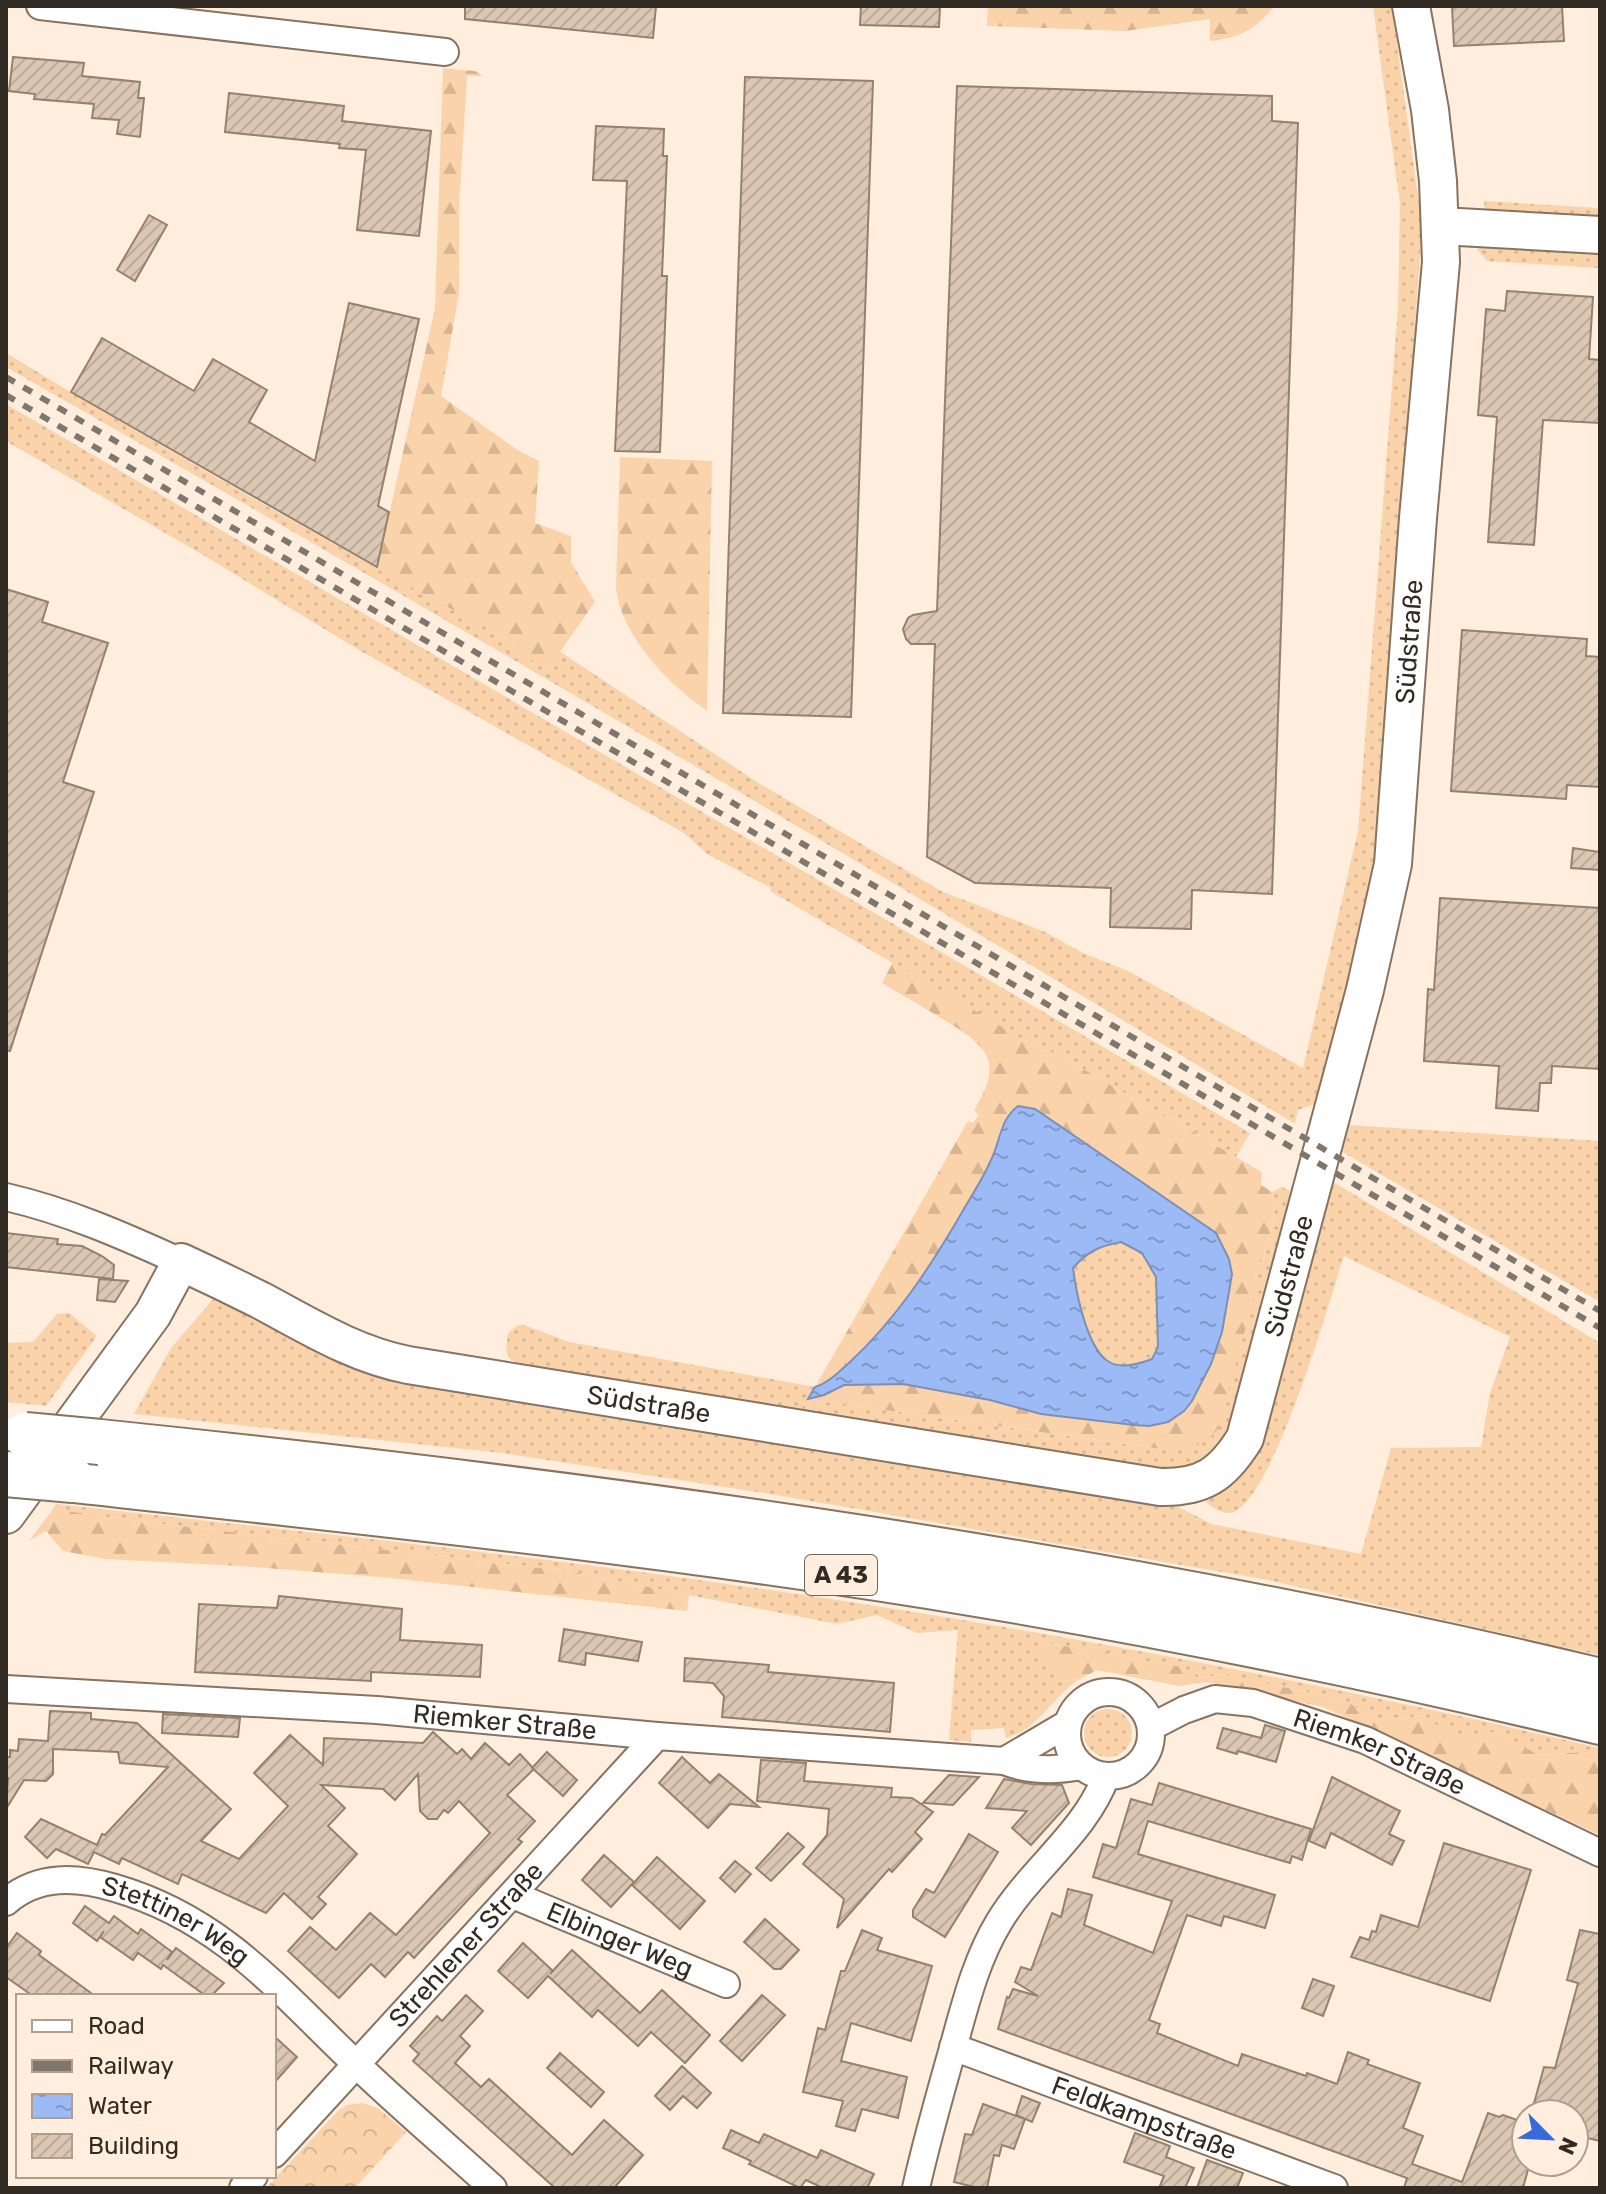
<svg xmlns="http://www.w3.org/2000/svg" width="1606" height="2194" viewBox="0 0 1606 2194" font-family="Rubik,sans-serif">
  <defs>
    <pattern id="grass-dots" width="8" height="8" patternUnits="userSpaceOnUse" patternTransform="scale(2)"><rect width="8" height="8" fill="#fad3ab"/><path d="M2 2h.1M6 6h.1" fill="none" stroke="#d7b593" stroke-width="1.8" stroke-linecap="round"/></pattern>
    <pattern id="forest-firs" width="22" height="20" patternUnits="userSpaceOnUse" patternTransform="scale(2)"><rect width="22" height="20" fill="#fad3ab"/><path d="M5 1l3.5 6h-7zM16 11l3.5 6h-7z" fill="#d7b593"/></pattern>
    <pattern id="park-crowns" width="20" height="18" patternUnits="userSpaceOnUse" patternTransform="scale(2)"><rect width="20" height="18" fill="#fad3ab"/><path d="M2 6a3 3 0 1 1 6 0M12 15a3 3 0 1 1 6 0" fill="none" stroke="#d7b593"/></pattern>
    <pattern id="water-ripples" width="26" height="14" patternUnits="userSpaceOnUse" patternTransform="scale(2)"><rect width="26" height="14" fill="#9cbbf6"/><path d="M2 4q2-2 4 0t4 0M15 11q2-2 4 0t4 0" fill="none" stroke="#8098c7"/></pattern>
    <pattern id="building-hatch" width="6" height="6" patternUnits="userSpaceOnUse" patternTransform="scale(2)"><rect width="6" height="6" fill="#dbc7b2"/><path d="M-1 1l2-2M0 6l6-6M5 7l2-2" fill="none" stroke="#bcab99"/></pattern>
  </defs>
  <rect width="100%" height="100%" fill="#ffeede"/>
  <g fill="url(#grass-dots)">
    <path d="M 1373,6 L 1392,6 L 1422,226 L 1378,861 L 1348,984 L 1315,1104 L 1298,1110 L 1295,1124 C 869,866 439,614 6,367 L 6,353 C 172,454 342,550 513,642 L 516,651 L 548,669 L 559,651 L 757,782 L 941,891 L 1045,932 L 1083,953 L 1128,971 L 1303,1068 L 1358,831 L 1398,307 L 1400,204 Z"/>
    <polygon points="1484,201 1600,208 1600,221 1485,211"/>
    <polygon points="1486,245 1600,247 1600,268 1487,261 1477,249"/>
    <polygon points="6,404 1250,1133 1236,1157 1064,1058 1049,1051 1041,1050 770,891 771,888 707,854 684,833 359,650 205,556 6,441"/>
    <polygon points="1348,1125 1600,1141 1600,1302 1334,1147 1342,1128"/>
    <path d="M 1325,1177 L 1600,1343 L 1599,1655 L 1263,1579 L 770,1494 L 502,1453 L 134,1414 L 171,1348 L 215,1297 L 415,1379 L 1176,1506 L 1212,1524 L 1361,1554 L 1391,1448 L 1481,1447 L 1490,1393 L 1510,1337 L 1344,1256 C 1331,1296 1271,1510 1229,1513 C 1217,1513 1205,1501 1197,1494 L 1209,1490 Z"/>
    <path d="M 1282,1187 L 1290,1191 L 1288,1202 L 1231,1420 C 1214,1458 1193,1471 1151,1468 L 521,1365 L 510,1359 L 506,1350 L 508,1333 L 518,1325 L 524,1325 L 569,1342 L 815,1387 L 803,1409 L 822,1401 L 1161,1449 L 1257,1286 C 1254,1274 1254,1264 1264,1257 L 1275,1216 L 1272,1192 Z"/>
    <path d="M 1121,1242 L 1142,1253 L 1156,1276 L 1158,1347 L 1152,1359 C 1139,1364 1121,1369 1109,1362 C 1087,1349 1076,1292 1073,1268 C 1088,1252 1099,1246 1121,1242 Z"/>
    <polygon points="69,1313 97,1336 46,1406 6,1402 6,1343 33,1342 57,1314"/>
    <path d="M 56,1504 C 241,1525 426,1544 610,1568 C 943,1611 1273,1671 1600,1748 L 1600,1754 L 1582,1752 L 1539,1755 L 1496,1732 L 1457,1738 L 1422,1716 L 1376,1720 L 1343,1699 L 1220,1674 L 1200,1679 L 1182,1667 L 1038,1641 L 1062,1681 L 1080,1679 C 1051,1697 1042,1727 1006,1738 L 1004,1728 L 971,1730 L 971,1742 L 949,1740 L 958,1630 L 917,1633 L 877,1615 L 837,1624 L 567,1571 L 130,1520 L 53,1509 Z"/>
    <circle cx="1108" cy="1733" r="24"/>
  </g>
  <g fill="url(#forest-firs)">
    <path d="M 988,6 L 1275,6 C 1254,30 1242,37 1210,41 L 1210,19 L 1126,31 L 987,26 Z"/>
    <polygon points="443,68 475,71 483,76 467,76 459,207 459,293 441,396 519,451 539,461 535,523 571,536 571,562 595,602 548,669 515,651 513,642 377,569 435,308"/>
    <path d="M 620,457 L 712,461 L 707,711 C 669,685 621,636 616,588 Z"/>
    <path d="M 893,962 L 1041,1050 L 1049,1051 L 1064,1058 L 1262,1172 L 1261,1185 L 1272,1192 L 1275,1215 L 1264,1257 C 1254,1264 1255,1274 1257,1286 L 1218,1429 C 1202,1449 1185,1449 1161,1449 L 822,1401 L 801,1410 L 808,1399 L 824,1395 L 844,1385 L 903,1384 L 990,1400 L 1041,1414 L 1134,1425 L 1149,1426 L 1168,1421 L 1216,1233 L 1035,1109 L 1018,1106 L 1001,1126 L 993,1158 L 927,1272 L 879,1335 L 842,1369 L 821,1385 L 815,1387 L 968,1121 L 973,1123 L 979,1115 L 974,1110 C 1006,1059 985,1045 941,1018 C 921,1006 901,994 882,983 Z"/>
    <polygon points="53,1509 130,1520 567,1571 689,1595 687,1611 391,1578 240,1566 106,1559 63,1551 46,1531 29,1541"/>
    <polygon points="1037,1641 1182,1667 1200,1679 1220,1674 1343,1699 1376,1720 1422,1716 1457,1737 1496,1732 1539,1755 1582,1752 1600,1754 1600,1835 1323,1707 1207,1682 1179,1686 1097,1670 1080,1679 1062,1681 1046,1660"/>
  </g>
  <polygon fill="url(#park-crowns)" points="362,2103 378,2108 406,2132 355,2188 266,2188 338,2111 347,2105"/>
  <path fill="url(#water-ripples)" stroke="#7c90b7" stroke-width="2" fill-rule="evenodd" d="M 1018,1106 L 1035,1109 L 1216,1233 L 1229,1259 L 1232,1274 L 1222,1332 L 1211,1364 L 1192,1401 L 1184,1411 L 1168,1422 L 1149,1426 L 1134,1425 L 1041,1414 L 990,1400 L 903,1384 L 844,1385 L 824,1395 L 808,1399 L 815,1387 C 828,1383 840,1371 850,1362 C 896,1319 929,1269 961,1214 C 971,1196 983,1179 991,1160 C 1001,1140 999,1121 1018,1106 ZM 1121,1242 L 1142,1253 L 1156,1277 L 1158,1347 L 1152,1359 C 1139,1364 1121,1369 1109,1362 C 1087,1349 1076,1292 1073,1268 C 1087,1252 1099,1246 1121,1242 Z"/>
  <g fill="url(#building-hatch)" stroke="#94816e" stroke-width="2">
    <polygon points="465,6 656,6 653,38 465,19"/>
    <polygon points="861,6 940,6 939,27 860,25"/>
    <polygon points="1452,6 1562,6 1564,41 1454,46"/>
    <polygon points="13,57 84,63 82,76 140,82 138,98 144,98 140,137 117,134 119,120 92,118 94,104 34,99 35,94 9,91"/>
    <polygon points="745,77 873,81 851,717 723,713"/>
    <polygon points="957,86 1272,96 1272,121 1298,123 1272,894 1192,890 1191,929 1110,927 1111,888 975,883 927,857 935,644 911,644 906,639 903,629 908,618 913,615 937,611"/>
    <polygon points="229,93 344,106 342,121 431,131 419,236 357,230 366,150 339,148 340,144 225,132"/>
    <polygon points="596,126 664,129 663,156 667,156 662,276 667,276 660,452 615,451 627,181 593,180"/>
    <polygon points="149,215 167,225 135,281 117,270"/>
    <polygon points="1507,291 1593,297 1589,359 1600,360 1600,423 1543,420 1534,545 1488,542 1497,417 1478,415 1486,309 1505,311"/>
    <polygon points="349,303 419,319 378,506 389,512 377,567 71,392 102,338 194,391 213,359 267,390 249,422 315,461"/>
    <polygon points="6,589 48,602 42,622 108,643 63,782 94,792 10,1051 6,1050"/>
    <polygon points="1462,630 1587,639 1586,656 1600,657 1600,787 1567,785 1566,799 1451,791"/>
    <polygon points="1573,848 1600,852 1600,870 1571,868"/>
    <polygon points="1440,898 1600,908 1600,1069 1552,1066 1551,1083 1540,1083 1538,1111 1496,1108 1499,1066 1424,1061 1428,989 1434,990"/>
    <polygon points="6,1233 58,1239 57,1244 82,1246 102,1256 114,1265 113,1279 6,1267"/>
    <polygon points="99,1279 128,1281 115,1302 97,1300"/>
    <polygon points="279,1596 402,1609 400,1640 482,1645 480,1677 371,1672 371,1681 195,1672 199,1604 277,1608"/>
    <polygon points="564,1629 642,1642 638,1661 586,1653 585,1665 559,1661"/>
    <polygon points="685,1658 769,1665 768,1672 894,1683 890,1732 722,1717 724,1696 713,1683 684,1681"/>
    <polygon points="50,1711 91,1713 91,1719 137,1723 231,1809 201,1841 239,1859 288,1806 254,1773 290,1735 323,1765 324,1738 423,1743 433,1732 457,1754 462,1749 471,1759 485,1743 509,1765 520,1754 534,1769 507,1795 535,1821 518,1839 522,1842 414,1958 408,1952 385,1977 371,1964 339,1998 288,1951 310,1927 336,1950 370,1913 396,1935 490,1833 459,1801 448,1813 444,1810 437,1819 428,1819 420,1811 418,1774 395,1800 383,1789 321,1785 345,1808 328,1826 357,1854 318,1897 326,1904 312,1919 284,1893 266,1913 182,1874 178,1884 122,1858 119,1864 94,1852 88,1864 56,1849 47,1858 25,1837 41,1819 97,1845 102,1834 105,1835 168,1767 120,1763 118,1752 53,1749 53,1774 46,1781 24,1780 6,1809 8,1778 6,1778 6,1757 10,1757 10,1750 18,1751 19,1739 48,1741"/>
    <polygon points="163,1714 240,1718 238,1737 162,1733"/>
    <polygon points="1265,1725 1285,1731 1276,1762 1238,1751 1237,1754 1217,1748 1223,1728 1261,1738"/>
    <polygon points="547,1752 577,1780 563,1796 532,1768"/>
    <polygon points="682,1757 710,1783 719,1774 759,1807 730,1804 708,1828 659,1783"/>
    <polygon points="761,1760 806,1763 804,1781 892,1788 891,1797 912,1798 933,1812 915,1832 922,1839 892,1872 889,1869 837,1928 844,1899 803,1864 827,1835 829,1809 757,1801"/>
    <polygon points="949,1775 979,1777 953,1805 923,1803"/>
    <polygon points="1332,1777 1400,1811 1389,1834 1404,1841 1392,1865 1331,1833 1325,1848 1309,1841"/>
    <polygon points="1004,1779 1031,1784 1062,1785 1069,1803 1031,1845 1012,1828 1027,1811 986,1808"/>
    <polygon points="1159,1783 1311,1829 1302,1860 1292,1856 1290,1863 1148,1821 1138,1854 1275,1895 1265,1928 1224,1916 1221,1926 1187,1915 1149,2020 1160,2024 1157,2033 1238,2066 1242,2054 1306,2076 1307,2073 1337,2084 1348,2052 1369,2060 1367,2064 1420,2083 1403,2128 1423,2136 1412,2164 1462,2182 1488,2113 1499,2117 1503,2115 1526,2123 1526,2162 1530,2162 1523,2188 1404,2188 1407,2178 998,2029 1007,1997 1009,1998 1013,1989 1038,1996 1015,1982 1021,1967 1031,1970 1052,1913 1061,1917 1068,1889 1092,1895 1084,1925 1153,1953 1172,1901 1093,1877 1103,1844 1116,1848 1131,1799 1152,1805"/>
    <polygon points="788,1833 804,1847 771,1881 756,1868"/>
    <polygon points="969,1834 998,1852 945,1937 913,1917 913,1910 926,1889 934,1893"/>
    <polygon points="1444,1843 1531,1870 1490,2001 1351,1957 1360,1937 1369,1940 1372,1931 1376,1932 1381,1915 1418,1927"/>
    <polygon points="604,1855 634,1882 611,1907 582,1880"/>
    <polygon points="657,1857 705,1901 680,1929 632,1885"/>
    <polygon points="735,1861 751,1874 735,1892 720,1878"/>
    <polygon points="85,1906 109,1923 114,1916 138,1934 141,1929 172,1952 167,1960 176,1948 224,1983 211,1996 206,1996 163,1965 161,1969 138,1953 133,1960 100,1937 104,1931 97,1941 73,1923"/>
    <polygon points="765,1919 799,1950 781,1969 774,1969 744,1942"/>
    <polygon points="862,1930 882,1938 877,1950 932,1966 911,2041 851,2023 841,2061 907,2077 898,2118 862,2109 855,2131 836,2126 843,2101 803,2092 818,2028 825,2030 841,1971 845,1971"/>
    <polygon points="1580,1930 1600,1934 1600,2141 1574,2135 1574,2114 1531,2114 1544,2067 1555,2068 1578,1983 1567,1980"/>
    <polygon points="17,1933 41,1951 39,1955 95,1996 33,1996 6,1977 6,1948"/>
    <polygon points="523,1943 553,1971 550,1974 572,1950 640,2013 662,1990 710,2035 685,2063 651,2032 638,2046 598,2010 592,2017 548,1976 528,1998 498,1971"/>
    <polygon points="1313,1979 1334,1986 1323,2016 1302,2008"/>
    <polygon points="466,1995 483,2011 460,2036 470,2046 455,2063 481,2087 489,2079 572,2155 604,2120 643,2155 614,2188 555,2188 413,2061 419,2054 410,2046 437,2016 442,2021"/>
    <polygon points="762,1995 785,2015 742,2061 720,2041"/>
    <polygon points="274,2036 297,2057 274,2083"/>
    <polygon points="560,2053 604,2092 591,2107 547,2068"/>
    <polygon points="682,2066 711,2093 697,2108 683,2096 670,2110 655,2096"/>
    <polygon points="1022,2096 1040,2103 1032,2122 1016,2115"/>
    <polygon points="983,2104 1025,2119 1014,2149 1002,2145 999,2156 994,2155 987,2188 978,2188 954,2182 965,2134 972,2135"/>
    <polygon points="731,2130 759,2143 764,2134 817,2158 821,2150 874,2174 867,2188 823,2188 806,2180 800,2188 749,2164 751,2161 723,2148"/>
    <polygon points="1135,2133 1170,2146 1166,2157 1194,2168 1185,2188 1159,2188 1164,2176 1124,2162"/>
    <polygon points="1207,2160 1243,2173 1237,2188 1197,2188"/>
  </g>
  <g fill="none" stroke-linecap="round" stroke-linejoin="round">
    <defs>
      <g id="street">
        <polyline points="40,6 445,52"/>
        <path d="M 6,1197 C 67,1211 124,1236 181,1262"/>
        <path id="s1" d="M 6,1689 L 377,1710 L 657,1736 L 1004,1761 C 1029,1771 1055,1771 1081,1766"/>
        <circle cx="1109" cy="1734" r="42"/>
        <path id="s2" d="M 1151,1727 L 1184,1710 L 1215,1699 L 1253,1703 L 1365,1740 L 1600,1853"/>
        <polyline points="1004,1761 1067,1724"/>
        <path id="s3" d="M 513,1895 L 726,1984"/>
        <path id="s4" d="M 6,1902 C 38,1874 77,1877 115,1888 C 222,1919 280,1992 357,2065 C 401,2107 448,2147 493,2188"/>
        <path id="s5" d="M 953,2047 L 1334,2188"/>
        <path id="s6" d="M 274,2154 L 657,1736"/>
        <polyline points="243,2188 254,2176"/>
        <path d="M 916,2188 C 927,2139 941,2090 955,2041 C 966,2001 977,1958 999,1922 C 1030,1870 1086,1832 1106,1776"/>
      </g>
      <g id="secondary">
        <polyline points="1441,226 1600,235"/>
        <path id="s7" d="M 6,1515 L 153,1314 L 181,1262 C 207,1274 234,1287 260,1300 C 309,1326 353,1354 408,1365 L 1160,1487 C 1203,1488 1223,1474 1245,1438 L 1365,990 L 1393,864 L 1418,518 L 1441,262 L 1438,181 L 1430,110 L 1411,6"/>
      </g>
      <g id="highway">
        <path d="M 100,1442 C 604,1494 1107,1563 1600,1681"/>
        <path d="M 73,1480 C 377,1513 682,1545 983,1595 C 1190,1630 1396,1672 1600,1722"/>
      </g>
    </defs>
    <use href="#street" stroke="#867361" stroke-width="30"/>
    <use href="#secondary" stroke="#867361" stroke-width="40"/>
    <use href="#highway" stroke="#867361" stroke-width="48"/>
    <use href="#street" stroke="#fff" stroke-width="26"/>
    <use href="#secondary" stroke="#fff" stroke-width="36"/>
    <use href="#highway" stroke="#fff" stroke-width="44"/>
    <g stroke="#81766b" stroke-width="6" stroke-dasharray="10 10" stroke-linecap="butt">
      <polyline points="6,377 1600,1311"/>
      <polyline points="6,395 1600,1328"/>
    </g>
    <defs>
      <g id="highway-bridge">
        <polyline points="25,1435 100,1442"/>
        <polyline points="6,1474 73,1480"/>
      </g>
    </defs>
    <use href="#highway-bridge" stroke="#867361" stroke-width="48" stroke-linecap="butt"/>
    <use href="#highway-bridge" stroke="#fff" stroke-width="44"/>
  </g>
  <g text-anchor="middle" stroke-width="6" stroke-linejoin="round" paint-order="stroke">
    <rect fill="#ffeede" stroke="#70665b" stroke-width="2" x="805" y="1555" width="72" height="40" rx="6"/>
    <g font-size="24" font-weight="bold" fill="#322b23">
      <text x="841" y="1583">A 43</text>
    </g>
    <g font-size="26" fill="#322b23" stroke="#ffeede">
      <text dy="9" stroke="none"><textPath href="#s7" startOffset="2240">Südstraße</textPath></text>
      <text dy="9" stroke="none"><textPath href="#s7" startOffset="1592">Südstraße</textPath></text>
      <text dy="9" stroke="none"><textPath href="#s7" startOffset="802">Südstraße</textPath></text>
      <text dy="9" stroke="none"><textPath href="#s1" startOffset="500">Riemker Straße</textPath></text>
      <text dy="9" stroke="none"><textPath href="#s2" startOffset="244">Riemker Straße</textPath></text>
      <text dy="9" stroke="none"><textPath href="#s4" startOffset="184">Stettiner Weg</textPath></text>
      <text dy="9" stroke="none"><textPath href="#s3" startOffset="116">Elbinger Weg</textPath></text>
      <text dy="9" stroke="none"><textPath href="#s6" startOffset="284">Strehlener Straße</textPath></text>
      <text dy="9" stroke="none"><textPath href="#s5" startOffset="204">Feldkampstraße</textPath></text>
    </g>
  </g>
  <rect width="1606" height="2194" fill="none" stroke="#322b23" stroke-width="16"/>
  <rect x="16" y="1994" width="260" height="184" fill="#ffeede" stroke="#ada093" stroke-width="2"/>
  <rect x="32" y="2020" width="40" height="12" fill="#ffffff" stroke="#ada093" stroke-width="2"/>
  <text x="88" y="2034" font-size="24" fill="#322b23">Road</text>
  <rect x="32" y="2060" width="40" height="12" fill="#81766b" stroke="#ada093" stroke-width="2"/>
  <text x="88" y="2074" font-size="24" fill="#322b23">Railway</text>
  <rect x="32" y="2094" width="40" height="24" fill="url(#water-ripples)" stroke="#ada093" stroke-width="2"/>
  <text x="88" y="2114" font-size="24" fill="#322b23">Water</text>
  <rect x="32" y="2134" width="40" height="24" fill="url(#building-hatch)" stroke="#ada093" stroke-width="2"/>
  <text x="88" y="2154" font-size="24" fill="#322b23">Building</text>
  <g transform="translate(1550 2138) rotate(114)"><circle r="38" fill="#ffeede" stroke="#ada093" stroke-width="2"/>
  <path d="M0-6L14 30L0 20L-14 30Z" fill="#376ada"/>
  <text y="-12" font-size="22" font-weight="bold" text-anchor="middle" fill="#322b23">N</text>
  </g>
</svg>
